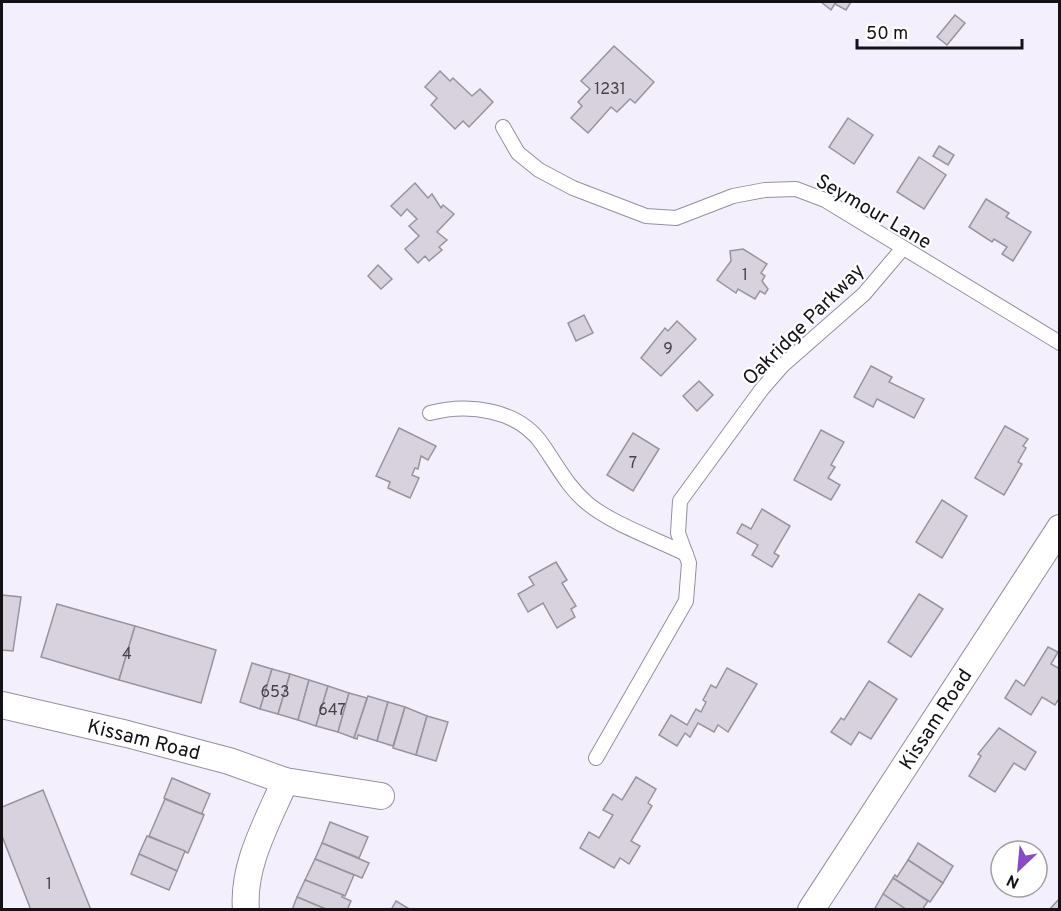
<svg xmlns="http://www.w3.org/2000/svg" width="1061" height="911" viewBox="0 0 1061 911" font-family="Overpass,sans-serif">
  <rect width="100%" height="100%" fill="#f4effc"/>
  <g fill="#d8d2df" stroke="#9993a0" stroke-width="1.5">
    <polygon points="821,2 836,2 831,10"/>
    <polygon points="837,2 851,2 846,10 835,4"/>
    <polygon points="955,15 965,23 947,45 937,37"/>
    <polygon points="614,46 654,82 635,103 630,99 617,112 611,107 588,133 571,118 582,106 578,102 590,89 581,81"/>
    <polygon points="440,71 450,81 453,78 472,96 480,89 493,102 469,127 463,121 455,129 431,105 437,98 425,87"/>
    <polygon points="848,118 873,135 854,164 829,147"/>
    <polygon points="939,146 954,155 948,165 933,156"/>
    <polygon points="919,157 946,175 924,209 897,192"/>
    <polygon points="415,183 428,198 432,194 441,208 443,205 454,214 437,232 447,240 439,247 442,250 429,261 425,256 418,263 405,249 419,236 409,226 417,219 407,209 401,216 391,206"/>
    <polygon points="986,199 1009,213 1006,217 1031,232 1013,261 1002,254 1007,247 994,239 992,242 969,227"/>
    <polygon points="743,249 767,264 761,273 765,276 762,281 768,289 765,294 760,291 755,299 738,289 736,293 717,280 731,261 730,251"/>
    <polygon points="378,265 392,279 381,289 368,276"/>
    <polygon points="584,315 593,333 576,341 568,323"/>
    <polygon points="677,321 696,339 661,376 641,358 665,328 668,331"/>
    <polygon points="871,366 892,377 889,382 924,399 914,418 877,399 873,407 854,397"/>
    <polygon points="699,381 713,395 697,411 683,396"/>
    <polygon points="1005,426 1028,439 1023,446 1026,448 1018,462 1022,464 1004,495 975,478"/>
    <polygon points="399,428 436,446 428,460 421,456 418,469 415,468 412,475 419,478 410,498 388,488 390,482 376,476"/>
    <polygon points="821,430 844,442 831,465 835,467 828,478 840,485 831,500 794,480"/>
    <polygon points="633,433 659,449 633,491 607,475"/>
    <polygon points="942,500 967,516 942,558 916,542"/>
    <polygon points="762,509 790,526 774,553 779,556 772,567 752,555 758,545 737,533 742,524 751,529"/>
    <polygon points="556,562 567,580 562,583 576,606 571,609 575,617 557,628 543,603 528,612 518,594 534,585 529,577"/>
    <polygon points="919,594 943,609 911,657 888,642"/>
    <polygon points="2,595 21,597 13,651 2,650"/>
    <polygon points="57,604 135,626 119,680 41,657"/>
    <polygon points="135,626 216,650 201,703 119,680"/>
    <polygon points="1048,647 1058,652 1051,664 1060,669 1060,697 1055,705 1042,697 1031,715 1005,698 1016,680 1024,686"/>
    <polygon points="252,663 272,669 260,709 240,702"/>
    <polygon points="727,668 757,684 728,732 718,725 714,732 698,723 690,737 685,733 677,746 659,735 671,715 687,725 696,709 701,712 706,702 703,700 711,685 716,688"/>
    <polygon points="272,669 290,674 278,714 260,709"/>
    <polygon points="290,674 309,680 298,720 278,714"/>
    <polygon points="309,680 328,686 316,726 298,720"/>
    <polygon points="869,681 897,699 871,739 859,732 851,745 831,732 841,718 844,720"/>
    <polygon points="328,686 349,693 338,732 316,726"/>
    <polygon points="349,693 367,698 354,738 338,732"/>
    <polygon points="368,696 388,702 377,741 358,735 357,739 354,738"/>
    <polygon points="388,702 405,707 393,746 377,741"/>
    <polygon points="405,707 427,716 416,755 393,748"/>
    <polygon points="427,716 448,722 436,761 416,755"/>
    <polygon points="999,728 1036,752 1025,770 1014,763 995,792 969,776 981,756 978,754"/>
    <polygon points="636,777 656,789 648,803 652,806 631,841 640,846 629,864 620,858 614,868 580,848 589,832 599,838 613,815 603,810 613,794 622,800"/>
    <polygon points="172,778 210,794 202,813 204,815 164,798"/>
    <polygon points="43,790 91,910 31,910 2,836 2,807"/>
    <polygon points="165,799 204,815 188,853 149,836"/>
    <polygon points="330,822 368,837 359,858 322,843"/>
    <polygon points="147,836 185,851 177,871 139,854"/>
    <polygon points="322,843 369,863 362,878 315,859"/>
    <polygon points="918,843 953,866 943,883 908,860"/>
    <polygon points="139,854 177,871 169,890 131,874"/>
    <polygon points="315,859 354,875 345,896 305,880"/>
    <polygon points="908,860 943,883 930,902 893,878 895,875 897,877"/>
    <polygon points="893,878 928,901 922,910 907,910 883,894"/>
    <polygon points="305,880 343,895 342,897 351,901 347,910 328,910 297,897"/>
    <polygon points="883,894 907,910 874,910"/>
    <polygon points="297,897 328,910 292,910"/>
    <polygon points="1060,898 1060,910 1049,910"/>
    <polygon points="396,901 411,910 391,910"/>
  </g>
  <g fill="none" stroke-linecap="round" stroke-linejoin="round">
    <defs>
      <g id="lane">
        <polyline points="503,127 518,153 539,170 573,188 646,216 676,218 733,196 765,190 796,189 825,200 1060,343"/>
        <path d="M 430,413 C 468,403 518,409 542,444 C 557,465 567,486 587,503 C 612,524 656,539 686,554"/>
        <polyline points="596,758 686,601 689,563 678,533 680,501 762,389 783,365 864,294 903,248"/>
      </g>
      <g id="street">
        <polyline points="2,705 127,734 229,761 285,781 381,796"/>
        <path d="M 246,910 C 242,865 268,821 285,781"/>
        <polyline points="811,910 1060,528"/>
      </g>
    </defs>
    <use href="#lane" stroke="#95909c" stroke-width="16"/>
    <use href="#street" stroke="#95909c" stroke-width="28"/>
    <use href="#lane" stroke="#fff" stroke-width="14"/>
    <use href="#street" stroke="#fff" stroke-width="26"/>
  </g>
  <g text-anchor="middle" stroke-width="4.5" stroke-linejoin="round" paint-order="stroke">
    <g font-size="16" fill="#454248">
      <text x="610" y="94">1231</text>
      <text x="745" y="280">1</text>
      <text x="668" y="354">9</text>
      <text x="633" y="468">7</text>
      <text x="127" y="659">4</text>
      <text x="275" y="697">653</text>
      <text x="332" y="715">647</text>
      <text x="49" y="889">1</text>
    </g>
    <g font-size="20" fill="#141216" stroke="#fff">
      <text transform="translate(874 211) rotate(30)" y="7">Seymour Lane</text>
      <text transform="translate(803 324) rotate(-45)" y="7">Oakridge Parkway</text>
      <text transform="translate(935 719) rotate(-57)" y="7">Kissam Road</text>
      <text transform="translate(144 739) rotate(14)" y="7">Kissam Road</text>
    </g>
  </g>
  <rect width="1061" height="911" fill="none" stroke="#141216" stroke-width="6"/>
  <g transform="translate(1019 869) rotate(206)"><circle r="28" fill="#ffffff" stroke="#a1a0a2" stroke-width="1.5"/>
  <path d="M0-4.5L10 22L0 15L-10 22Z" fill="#884bc1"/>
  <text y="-9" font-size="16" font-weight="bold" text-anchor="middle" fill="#141216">N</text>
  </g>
  <path d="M857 39v9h165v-9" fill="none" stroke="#141216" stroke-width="3"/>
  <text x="866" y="39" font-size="18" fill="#141216" stroke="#ffffff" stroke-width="4.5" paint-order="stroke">50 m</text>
</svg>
